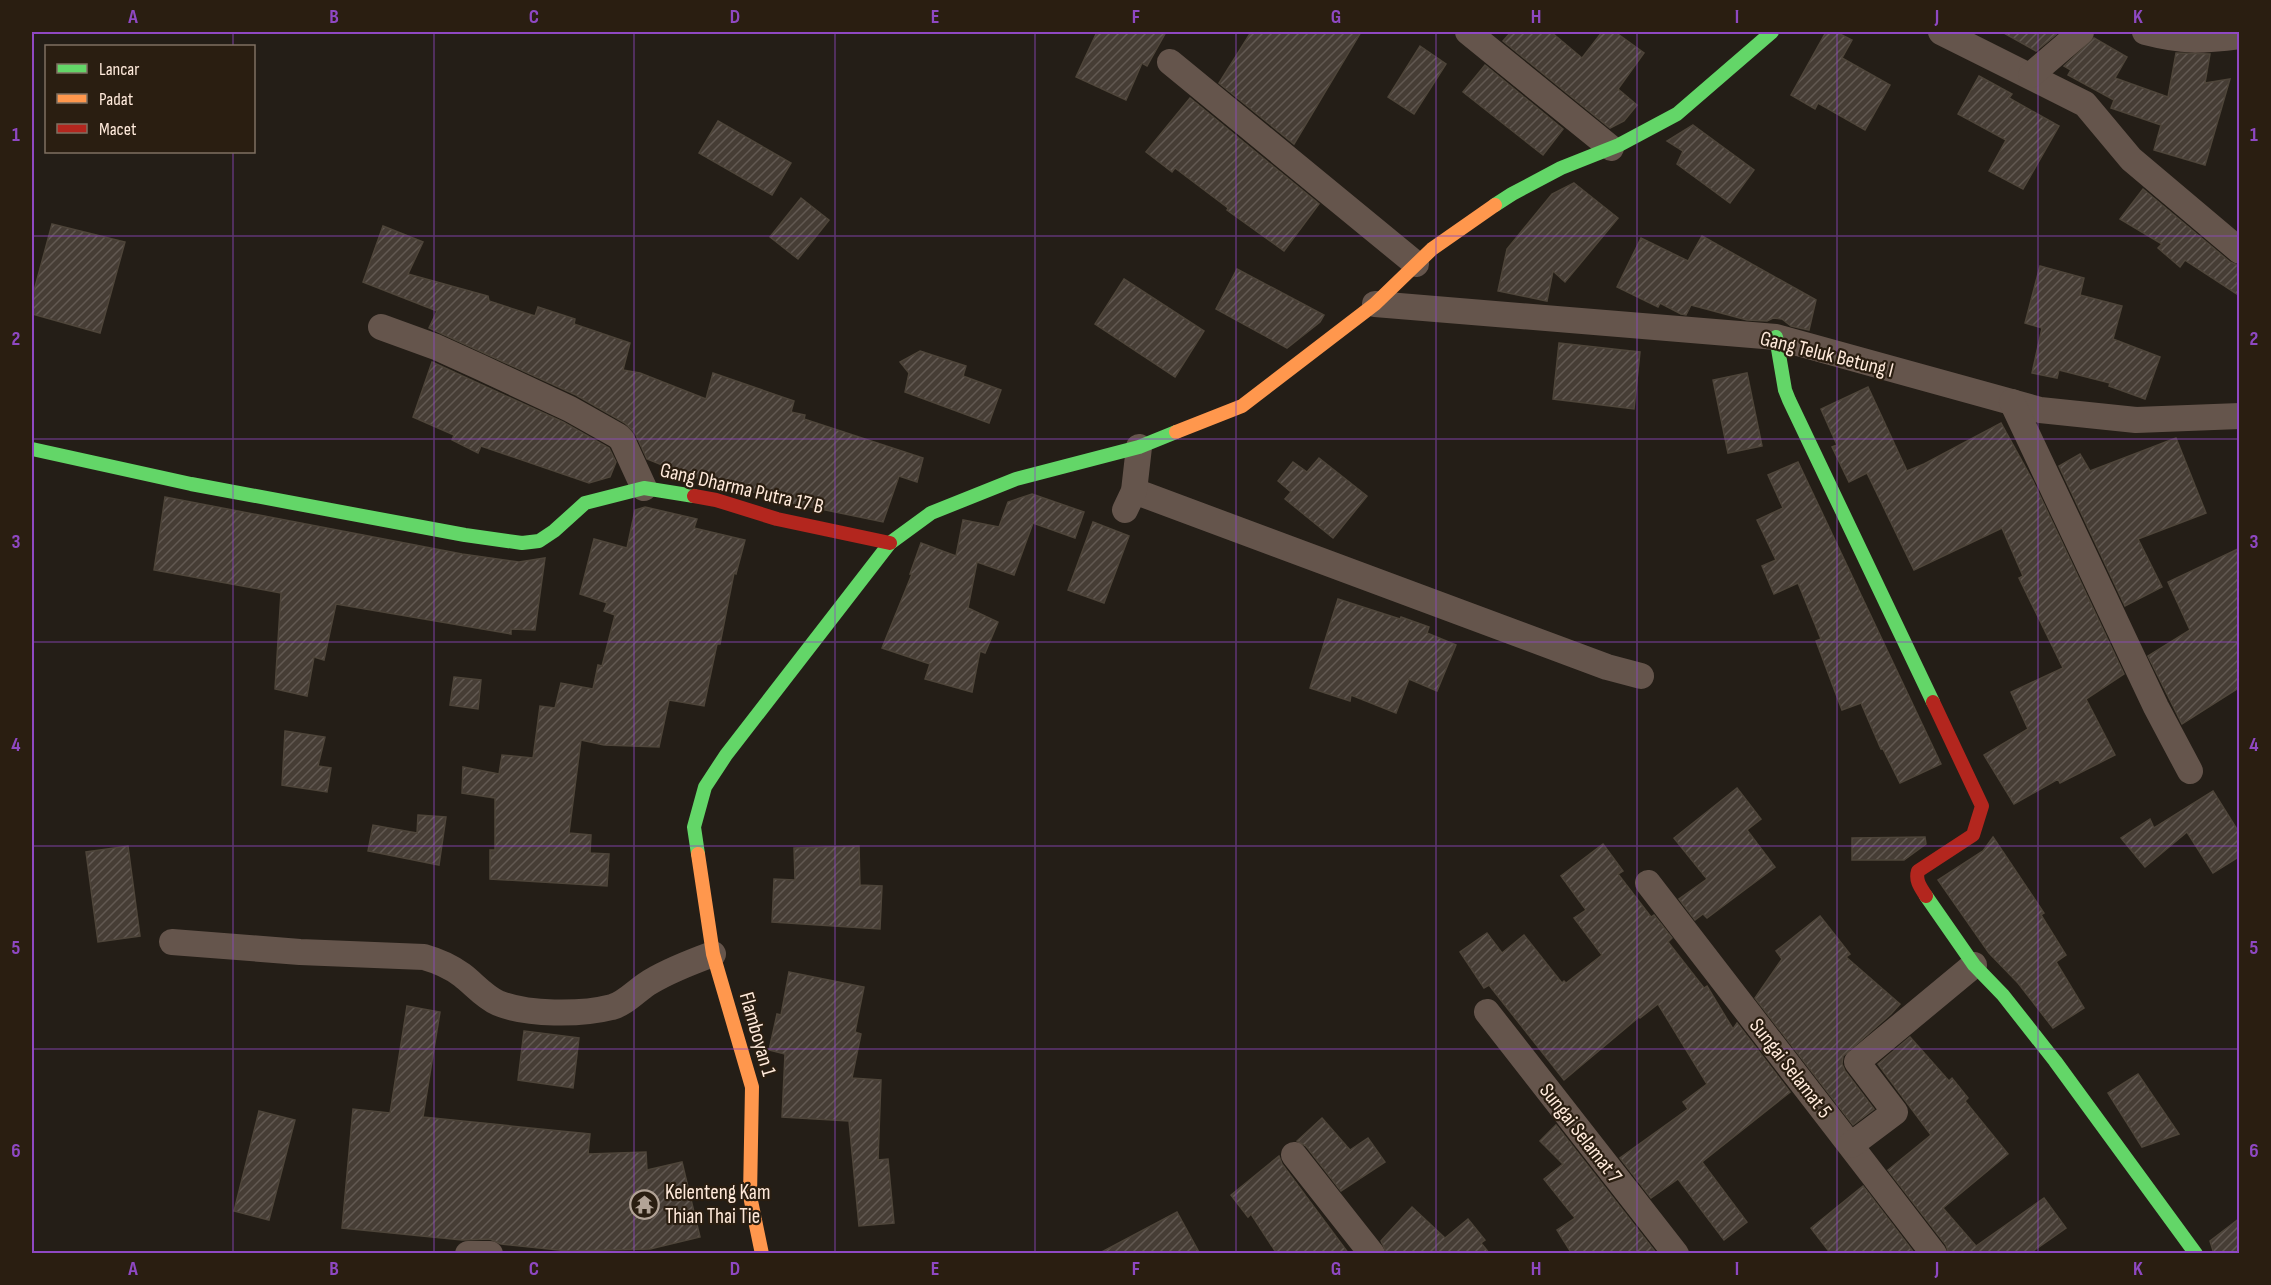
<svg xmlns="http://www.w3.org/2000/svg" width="2271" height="1285" viewBox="0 0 2271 1285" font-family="'Sofia Sans Condensed',sans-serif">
  <defs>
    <pattern id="building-hatch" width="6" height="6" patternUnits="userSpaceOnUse" patternTransform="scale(1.5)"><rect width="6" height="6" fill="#463d35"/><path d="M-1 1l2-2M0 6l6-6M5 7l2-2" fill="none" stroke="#625952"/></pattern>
  </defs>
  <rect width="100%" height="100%" fill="#241e17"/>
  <g fill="url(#building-hatch)" stroke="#4e453a" stroke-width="1.5">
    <polygon points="1097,32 1166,32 1147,66 1142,63 1126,100 1076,77"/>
    <polygon points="1251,32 1361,32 1294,144 1219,83"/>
    <polygon points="1511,32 1551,32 1582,58 1602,32 1615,32 1644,53 1618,89 1637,105 1624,121 1610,128 1503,41"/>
    <polygon points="1826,32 1836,32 1852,40 1842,58 1890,85 1865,130 1818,103 1815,109 1791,95"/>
    <polygon points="2002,32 2059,32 2036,51"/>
    <polygon points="2094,38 2127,57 2115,78 2168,97 2176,53 2210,54 2205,83 2230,79 2205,165 2154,150 2161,125 2111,108 2114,100 2068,75 2071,70 2064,66"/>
    <polygon points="1420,46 1446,64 1414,114 1388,97"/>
    <polygon points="1485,65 1563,129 1543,155 1463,92"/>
    <polygon points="1979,76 2012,94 2009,98 2059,126 2023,189 1989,171 2006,140 1958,114"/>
    <polygon points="1190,98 1319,204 1284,251 1227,210 1228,208 1175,168 1172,172 1146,152"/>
    <polygon points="718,121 791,163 772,195 699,153"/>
    <polygon points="1693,125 1754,170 1730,203 1677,164 1683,151 1667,141"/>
    <polygon points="1574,183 1618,218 1565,282 1553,271 1547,301 1498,291 1507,249 1552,194"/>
    <polygon points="2143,189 2230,262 2240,266 2240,296 2185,260 2180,267 2158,248 2162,244 2120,219"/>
    <polygon points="801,198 829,220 798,259 770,237"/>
    <polygon points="52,224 125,242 100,333 32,314 32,298"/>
    <polygon points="383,226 423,242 408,274 488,296 489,301 535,316 538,307 575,319 574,324 630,343 623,370 640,373 706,399 713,373 794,401 791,412 805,415 804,419 923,458 917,482 899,476 883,522 782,501 721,482 692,477 647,459 635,433 625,423 576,395 429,328 437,311 363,282"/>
    <polygon points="1702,236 1816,300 1809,330 1791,326 1782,319 1773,318 1767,321 1747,320 1691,305 1686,315 1681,314 1660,303 1658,307 1617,287 1641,238 1688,261"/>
    <polygon points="2040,266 2084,278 2080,295 2122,306 2113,339 2160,357 2145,399 2109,386 2110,383 2059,370 2057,378 2032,373 2042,328 2025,323"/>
    <polygon points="1237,269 1324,315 1320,322 1287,348 1216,309"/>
    <polygon points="1124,279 1204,331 1175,377 1095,324"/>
    <polygon points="1559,343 1640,352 1634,409 1553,399"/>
    <polygon points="920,351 966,366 963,376 1001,390 989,423 905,392 909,373 900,362"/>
    <polygon points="432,362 563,422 609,448 616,462 610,477 589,483 481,446 478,453 452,440 454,435 413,417"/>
    <polygon points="1747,373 1762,446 1728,453 1713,380"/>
    <polygon points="1868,387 1907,471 1924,464 2001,423 2033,481 2124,674 2086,699 2115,755 2060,783 2058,779 2014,804 1984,755 2028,729 2011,692 2063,668 2019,578 2023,576 2002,528 1914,570 1867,473 1849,482 1832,447 1837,445 1821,409"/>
    <polygon points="2176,438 2206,513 2138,539 2162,587 2125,606 2059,466 2080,454 2090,471"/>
    <polygon points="1319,458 1367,496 1333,538 1285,499 1291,492 1278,481 1293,462 1307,472"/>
    <polygon points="1798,462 1941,764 1900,783 1883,749 1881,749 1861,703 1842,710 1816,641 1821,639 1798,583 1774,594 1762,566 1776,560 1757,520 1783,508 1768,475"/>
    <polygon points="1032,494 1084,512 1075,538 1033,523 1014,575 977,562 968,608 998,622 985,653 980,651 972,692 925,679 930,664 882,648 912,574 910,574 921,543 956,556 963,520 999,527 1008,502"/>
    <polygon points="165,497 462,554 519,562 545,558 535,630 511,629 511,634 336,604 324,660 314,657 307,696 275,689 281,593 154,570"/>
    <polygon points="645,507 697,519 694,528 745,540 736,574 734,573 720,644 717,644 704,706 669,700 659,747 604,745 581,740 569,833 591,835 590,853 609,854 607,886 490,879 490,850 495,850 495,798 462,793 463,767 499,774 502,755 533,758 540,706 555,708 561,683 593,689 598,665 602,666 615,615 604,611 607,603 580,594 594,539 627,548 635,510"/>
    <polygon points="1093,522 1129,536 1104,603 1068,590"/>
    <polygon points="2240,548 2240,687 2182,724 2148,656 2190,630 2168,582"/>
    <polygon points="1338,599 1400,619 1401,617 1429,627 1427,633 1456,645 1437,691 1409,679 1396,713 1351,695 1350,701 1310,688"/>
    <polygon points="454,677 481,680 478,709 450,705"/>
    <polygon points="285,731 325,737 318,766 331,768 327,792 282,785"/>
    <polygon points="1737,788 1761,819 1747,830 1775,867 1707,918 1703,914 1695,920 1679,899 1707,879 1674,838"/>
    <polygon points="2213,791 2240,834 2240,856 2213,873 2187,832 2145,867 2121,838 2150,819 2154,828"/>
    <polygon points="418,815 446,817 439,865 368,851 373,825 417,833"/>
    <polygon points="1925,837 1926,844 1904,860 1852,860 1852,838"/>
    <polygon points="1993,837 2044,913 2041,915 2066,955 2056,962 2084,1008 2053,1028 2018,983 1989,953 1938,880 1983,851"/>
    <polygon points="1603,844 1623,871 1618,874 1651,917 1654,915 1672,938 1668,942 1704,988 1707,986 1733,1029 1737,1023 1790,1092 1702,1162 1747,1222 1724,1240 1678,1179 1651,1198 1620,1158 1688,1109 1683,1102 1707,1084 1658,1004 1640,1018 1639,1017 1564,1080 1489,985 1484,988 1460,952 1487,933 1502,953 1524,935 1562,983 1564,981 1566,983 1602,955 1574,918 1586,910 1561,876"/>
    <polygon points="128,846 140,936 98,942 86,852"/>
    <polygon points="859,846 860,885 882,886 880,929 772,922 774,879 795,880 794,848"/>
    <polygon points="1820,916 1850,954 1846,957 1900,1004 1891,1014 1843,1056 1842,1064 1845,1071 1874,1109 1853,1125 1755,998 1782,959 1776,951"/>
    <polygon points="789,972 864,987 855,1032 861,1034 852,1078 881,1080 878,1160 888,1159 894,1223 859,1226 849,1121 782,1117 785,1054 769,1050 777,1014 781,1015"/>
    <polygon points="407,1006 440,1012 423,1117 590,1134 588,1154 646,1152 647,1170 682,1162 700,1237 650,1249 568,1251 501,1244 490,1239 462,1240 342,1228 353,1109 390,1113"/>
    <polygon points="524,1031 579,1038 573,1088 518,1080"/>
    <polygon points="1910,1037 1949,1081 1952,1078 1968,1098 1965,1101 2008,1154 1943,1208 1976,1246 2044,1198 2066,1228 2029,1254 1949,1254 1946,1245 1888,1170 1931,1135 1878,1064"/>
    <polygon points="2138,1074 2179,1134 2142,1147 2108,1093"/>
    <polygon points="259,1111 295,1120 269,1220 234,1211"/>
    <polygon points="1322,1118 1350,1150 1368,1138 1385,1162 1341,1191 1306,1146 1297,1141"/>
    <polygon points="1556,1125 1657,1254 1572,1254 1557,1230 1575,1218 1544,1179 1563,1164 1540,1141"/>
    <polygon points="1279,1156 1282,1164 1349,1254 1277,1254 1251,1214 1248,1217 1231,1195"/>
    <polygon points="1863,1186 1915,1254 1831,1254 1811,1228"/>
    <polygon points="1412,1207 1445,1238 1468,1219 1485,1240 1481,1243 1490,1254 1387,1254 1381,1241"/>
    <polygon points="1177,1212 1200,1254 1098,1254"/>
    <polygon points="2240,1218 2240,1254 2214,1254 2210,1241"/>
  </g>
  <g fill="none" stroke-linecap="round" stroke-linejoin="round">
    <g stroke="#65554c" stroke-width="26">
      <polyline points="1468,32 1611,148"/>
      <polyline points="1941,32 2085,104 2131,159 2240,251"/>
      <path d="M 2145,32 C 2184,42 2200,41 2240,36"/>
      <polyline points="1170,62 1416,264"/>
      <polyline points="2031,75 2081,32"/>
      <polyline points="1375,304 1776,337 2040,410 2136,420 2240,416"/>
      <polyline points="381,327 436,347 480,367 570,409 618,436 622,440 644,488"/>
      <polyline points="2012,402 2156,707 2190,771"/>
      <polyline points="1134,491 1607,667 1641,676"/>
      <polyline points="1125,510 1134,491 1139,447"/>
      <polyline points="1648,883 1934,1254"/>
      <path d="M 172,942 L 300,952 L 424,957 C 438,961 450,966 462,975 C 474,984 483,996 498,1003 C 527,1015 581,1015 612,1007 C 625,1004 638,989 650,982 C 670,970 691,962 713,954"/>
      <polyline points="1487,1012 1676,1254"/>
      <polyline points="1851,1145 1895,1112 1857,1062 1974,965"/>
      <polyline points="1294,1155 1372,1254"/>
      <polyline points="468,1254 490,1254"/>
    </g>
    <g stroke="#63d668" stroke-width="14">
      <polyline points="1495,205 1512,194 1561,168 1619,145 1677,114 1772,32"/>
      <polyline points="1776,337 1785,390 1789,400 1933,702"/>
      <polyline points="32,449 191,484 465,535 522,543 539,541 554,531 585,503 644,488 694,496"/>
      <polyline points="698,854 694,827 705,787 726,755 890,543 931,513 1016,479 1139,447 1176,432"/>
      <polyline points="1926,896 1974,965 2003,995 2055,1061 2196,1254"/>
    </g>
    <g stroke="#ff974d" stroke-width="14">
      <polyline points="1176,432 1242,406 1375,304 1432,249 1495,205"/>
      <polyline points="698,854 713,954 752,1087 750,1196 762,1254"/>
    </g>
    <g stroke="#b3261e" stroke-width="14">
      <polyline points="694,496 716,500 777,519 890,543"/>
      <path d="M 1926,896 C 1921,888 1915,881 1918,871 L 1973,835 L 1982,806 L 1933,702"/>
    </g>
  </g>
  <path fill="none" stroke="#8f48c3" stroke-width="1.5" stroke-opacity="0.55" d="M 233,32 L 233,46M 434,32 L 434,1254M 634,32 L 634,1254M 835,32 L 835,1254M 1035,32 L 1035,1254M 1236,32 L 1236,1254M 1436,32 L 1436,1254M 1637,32 L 1637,1254M 1837,32 L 1837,1254M 2038,32 L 2038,1254M 233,152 L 233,1254M 32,236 L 2240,236M 32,439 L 2240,439M 32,642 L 2240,642M 32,846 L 2240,846M 32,1049 L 2240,1049"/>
  <defs>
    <symbol id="temple-ring" viewBox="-11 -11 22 22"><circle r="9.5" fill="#2a1e11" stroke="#b2a396" stroke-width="1.5"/><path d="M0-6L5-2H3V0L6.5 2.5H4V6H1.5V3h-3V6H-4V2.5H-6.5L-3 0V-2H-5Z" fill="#b2a396"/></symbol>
  </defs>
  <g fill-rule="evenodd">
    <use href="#temple-ring" x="628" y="1188" width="33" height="33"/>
  </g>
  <g text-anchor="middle" stroke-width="4.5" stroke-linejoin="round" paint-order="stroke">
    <g font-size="21" fill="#ffeadb" stroke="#2a1e11">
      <text transform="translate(1827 354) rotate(14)" y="7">Gang Teluk Betung I</text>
      <text transform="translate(742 488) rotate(13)" y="7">Gang Dharma Putra 17 B</text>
      <text transform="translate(758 1034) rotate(74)" y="7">Flamboyan 1</text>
      <text transform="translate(1791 1068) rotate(52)" y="7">Sungai Selamat 5</text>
      <text transform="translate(1581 1133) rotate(52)" y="7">Sungai Selamat 7</text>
    </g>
    <g font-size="21" fill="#ffeadb" stroke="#2a1e11" text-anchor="start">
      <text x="665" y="1199">Kelenteng Kam<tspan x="665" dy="24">Thian Thai Tie</tspan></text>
    </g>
  </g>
  <rect width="2271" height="1285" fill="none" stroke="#2a1e11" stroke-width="66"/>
  <rect x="45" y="45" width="210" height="108" fill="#2a1e11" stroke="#7f7062" stroke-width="1.5"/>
  <rect x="57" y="64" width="30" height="9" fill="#63d668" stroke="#7f7062" stroke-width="1.5"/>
  <text x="99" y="75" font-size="18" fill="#ffeadb">Lancar</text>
  <rect x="57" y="94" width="30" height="9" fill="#ff974d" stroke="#7f7062" stroke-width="1.5"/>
  <text x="99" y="105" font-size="18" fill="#ffeadb">Padat</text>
  <rect x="57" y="124" width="30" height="9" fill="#b3261e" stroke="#7f7062" stroke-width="1.5"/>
  <text x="99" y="135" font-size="18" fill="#ffeadb">Macet</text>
  <rect x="33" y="33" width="2205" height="1219" fill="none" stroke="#8f48c3" stroke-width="2"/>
  <g font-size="20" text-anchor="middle" font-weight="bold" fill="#8f48c3">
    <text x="133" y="23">A</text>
    <text x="334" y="23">B</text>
    <text x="534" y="23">C</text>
    <text x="735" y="23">D</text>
    <text x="935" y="23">E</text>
    <text x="1136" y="23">F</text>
    <text x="1336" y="23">G</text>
    <text x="1536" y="23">H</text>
    <text x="1737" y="23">I</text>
    <text x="1937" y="23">J</text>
    <text x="2138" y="23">K</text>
    <text x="16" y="141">1</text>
    <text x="2254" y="141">1</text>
    <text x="16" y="345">2</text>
    <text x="2254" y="345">2</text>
    <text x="16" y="548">3</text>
    <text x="2254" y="548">3</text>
    <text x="16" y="751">4</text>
    <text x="2254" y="751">4</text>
    <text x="16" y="954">5</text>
    <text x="2254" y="954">5</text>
    <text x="16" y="1157">6</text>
    <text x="2254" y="1157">6</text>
    <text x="133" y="1275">A</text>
    <text x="334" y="1275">B</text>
    <text x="534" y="1275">C</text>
    <text x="735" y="1275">D</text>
    <text x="935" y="1275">E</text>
    <text x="1136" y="1275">F</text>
    <text x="1336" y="1275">G</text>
    <text x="1536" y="1275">H</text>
    <text x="1737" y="1275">I</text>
    <text x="1937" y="1275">J</text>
    <text x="2138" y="1275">K</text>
  </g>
</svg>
